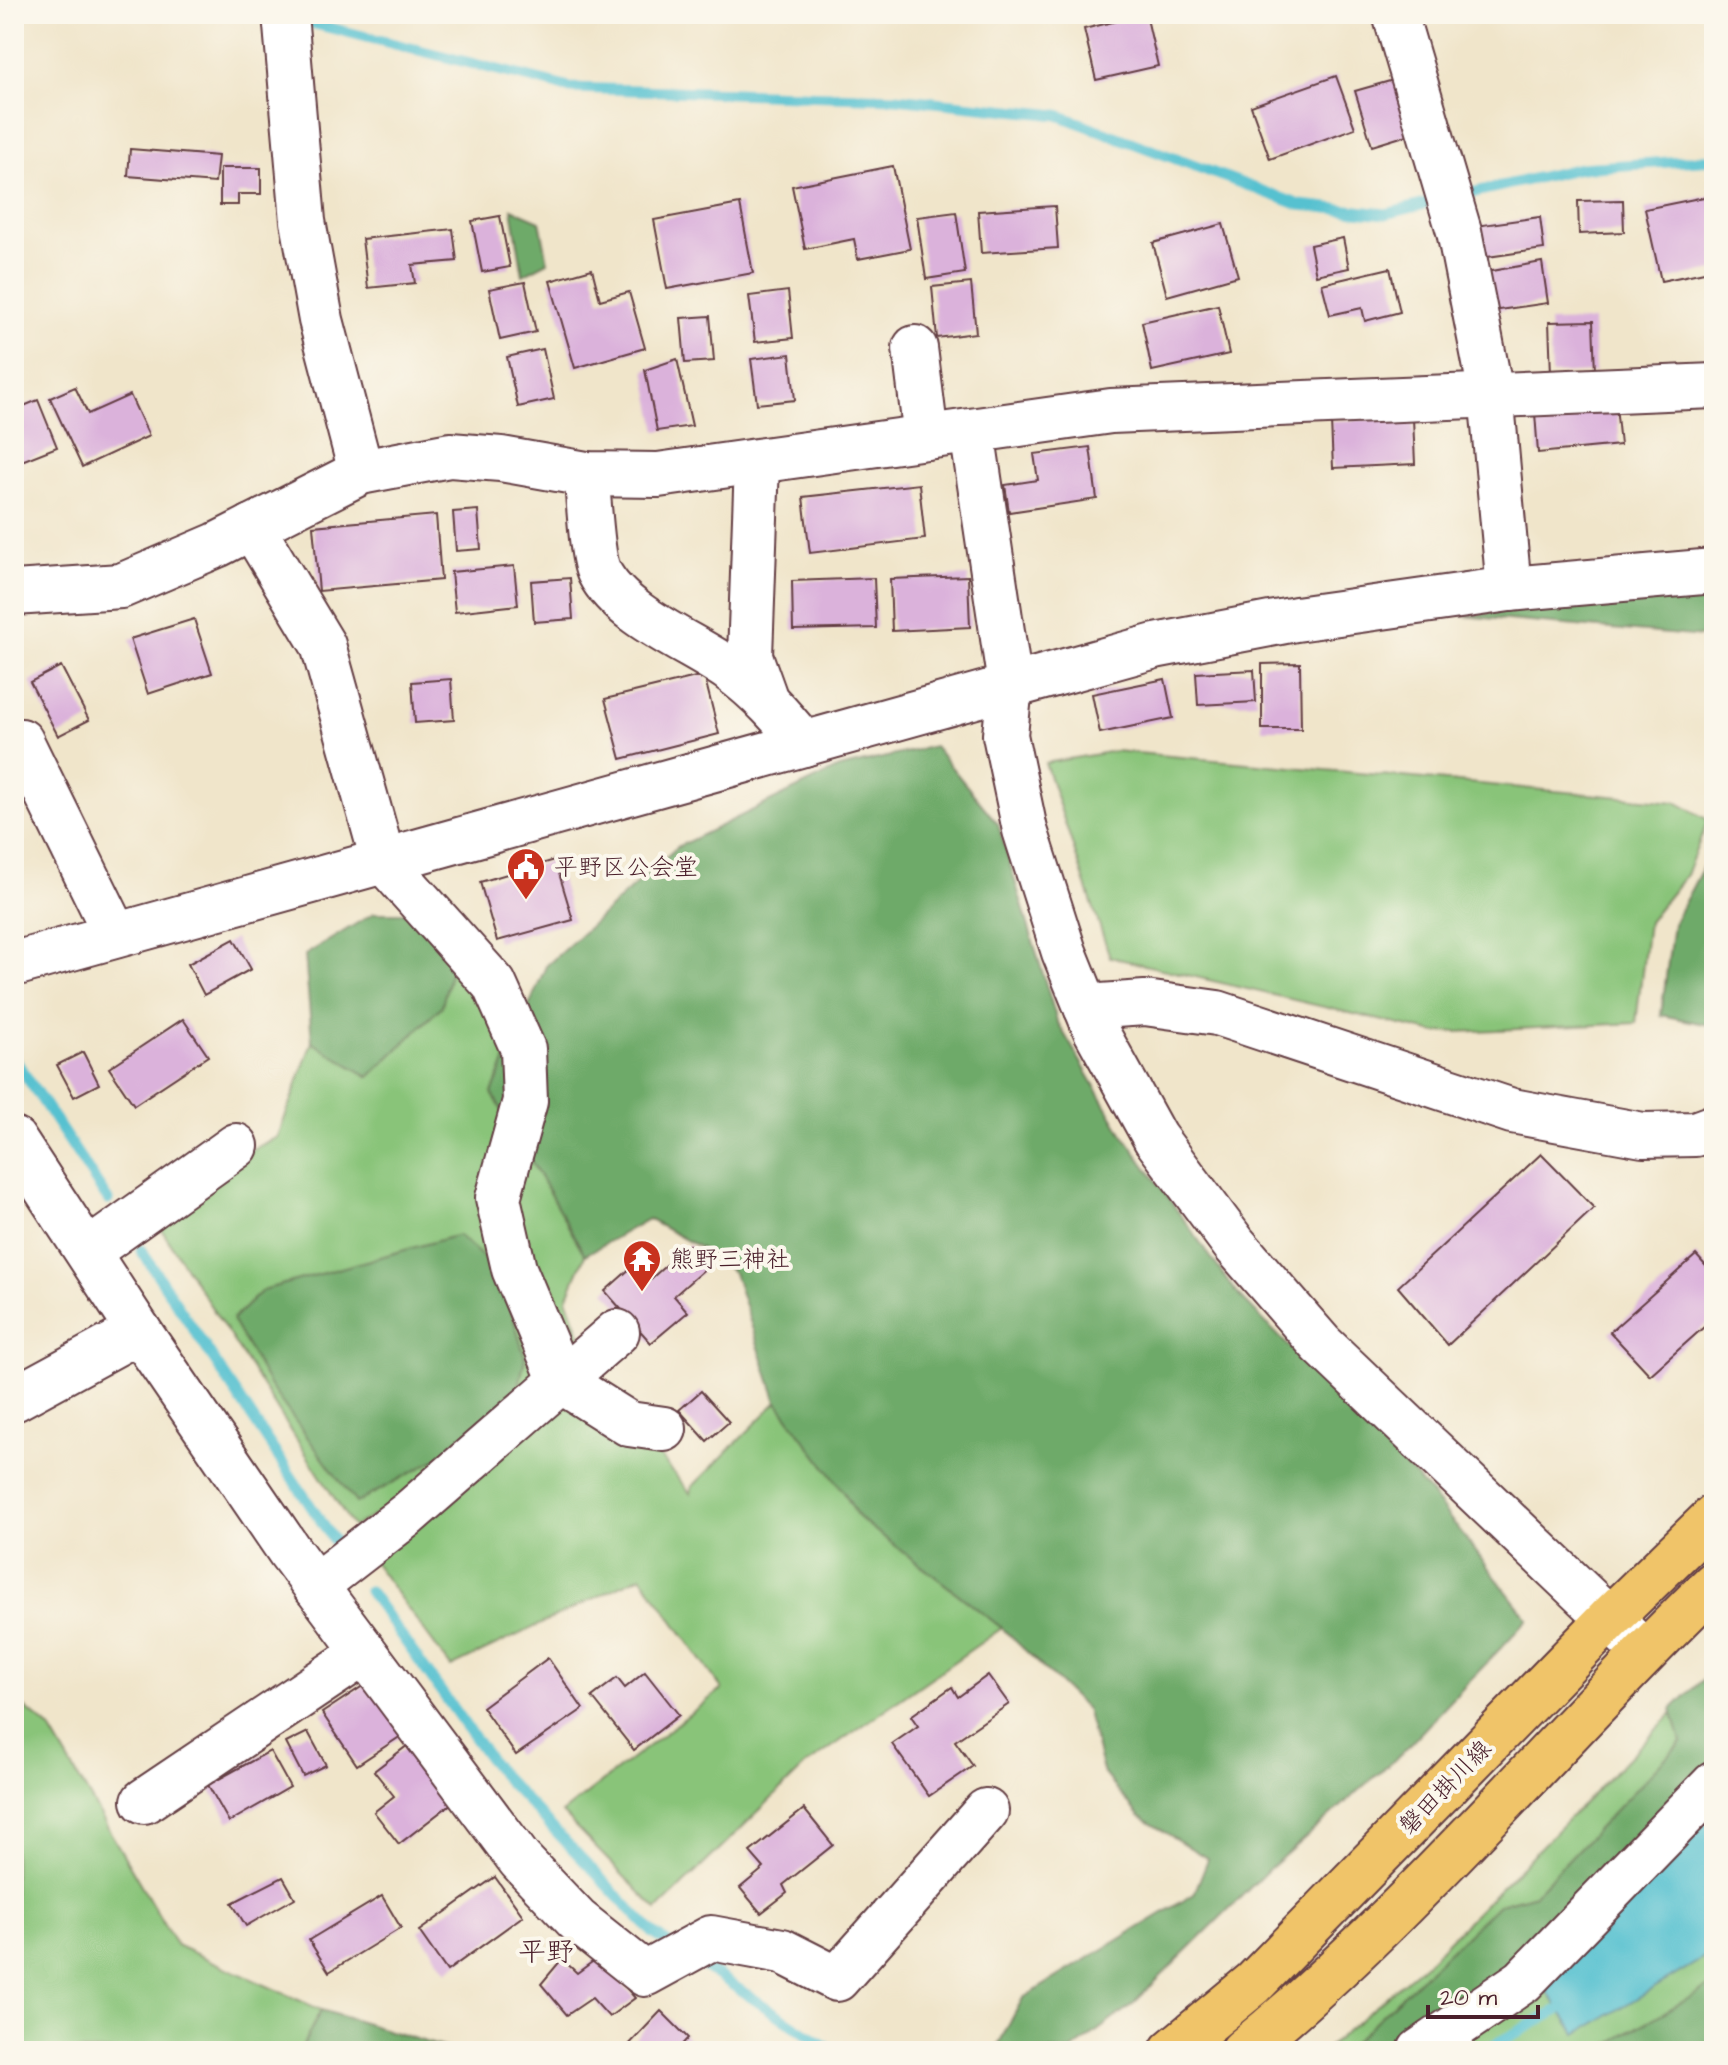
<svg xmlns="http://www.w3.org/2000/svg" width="1728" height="2065" viewBox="0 0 1728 2065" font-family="'Architects Daughter','Klee One',sans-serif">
  <rect width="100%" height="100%" fill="#fbf7ec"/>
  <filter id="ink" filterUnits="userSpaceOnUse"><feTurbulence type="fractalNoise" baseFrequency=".0125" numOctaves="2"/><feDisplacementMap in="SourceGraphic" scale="16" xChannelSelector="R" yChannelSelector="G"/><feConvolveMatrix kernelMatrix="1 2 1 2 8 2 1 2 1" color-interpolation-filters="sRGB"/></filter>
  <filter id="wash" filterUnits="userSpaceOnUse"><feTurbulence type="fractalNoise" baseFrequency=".006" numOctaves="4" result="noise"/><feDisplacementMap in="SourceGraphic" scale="32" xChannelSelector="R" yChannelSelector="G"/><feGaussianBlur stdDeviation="1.8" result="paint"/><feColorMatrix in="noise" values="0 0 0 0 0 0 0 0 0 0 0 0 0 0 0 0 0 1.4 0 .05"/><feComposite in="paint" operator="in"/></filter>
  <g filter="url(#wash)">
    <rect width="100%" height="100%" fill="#f0e5ca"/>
    <g fill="#89c479" stroke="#6a7252" stroke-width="2">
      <polygon points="1115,751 1676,802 1708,820 1686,875 1648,922 1636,1023 1435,1033 1110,957 1045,763"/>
      <polygon points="454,957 516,1038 492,1093 585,1255 567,1298 597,1381 691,1494 692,1487 777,1402 844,1492 858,1517 1002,1628 805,1766 657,1910 562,1813 722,1689 641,1576 451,1667 352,1533 401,1501 353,1527 143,1201 278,1137 312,1042 369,1077"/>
      <polygon points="1714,1671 1714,2051 1323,2051 1425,1964"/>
      <polygon points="14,1698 50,1729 176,1945 321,2010 300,2051 14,2051"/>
    </g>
    <g fill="#6eaa69" stroke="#5c644a" stroke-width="2">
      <polygon points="512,209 540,221 548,262 523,275"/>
      <polygon points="1714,590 1714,638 1462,616"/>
      <polygon points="934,746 998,824 1057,1021 1122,1133 1235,1291 1427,1489 1528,1619 1400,1755 1269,1869 1134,2003 1071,2051 995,2051 1023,1998 1194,1894 1208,1859 1139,1816 1104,1774 1086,1709 1002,1628 858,1517 844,1492 777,1402 734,1273 708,1252 648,1219 585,1255 492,1093 546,966 677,847 839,768"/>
      <polygon points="1714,846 1714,1026 1661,1015 1673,924"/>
      <polygon points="374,913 417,913 454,957 442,1006 369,1077 312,1042 305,955"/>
      <polygon points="458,1235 500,1272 525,1358 514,1411 455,1449 356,1503 271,1388 232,1320 263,1290"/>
      <polygon points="1714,1668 1714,1763 1516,1967 1489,1989 1391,2051 1344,2051 1499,1904 1535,1894 1681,1742 1672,1709"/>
      <polygon points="1714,1984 1714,2051 1596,2051"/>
      <polygon points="321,2010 455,2051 300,2051"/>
    </g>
    <polygon fill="#56c1d0" stroke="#50707e" stroke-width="2" points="1714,1813 1714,1952 1577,2034 1544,1987"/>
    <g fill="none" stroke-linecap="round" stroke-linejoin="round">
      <g stroke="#56c1d0" stroke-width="11">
        <polyline points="295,19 570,88 896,98 1058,115 1300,205 1386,214 1441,200"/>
        <polyline points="1458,196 1580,168 1714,159"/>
        <polyline points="14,1058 108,1200"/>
        <polyline points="141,1250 340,1550"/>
        <polyline points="369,1591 498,1771 653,1933 672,1946"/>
        <polyline points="705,1967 833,2051"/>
        <polyline points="1482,2051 1559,2010"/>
      </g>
    </g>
    <g id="blocks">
      <g fill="#dbb2db">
        <polygon points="519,14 567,14 567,16 520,19"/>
        <polygon points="1146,14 1158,66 1096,80 1084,29"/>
        <polygon points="1336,76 1355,128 1270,159 1251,106"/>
        <polygon points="1397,79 1414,133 1372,146 1355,91"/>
        <polygon points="130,149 218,156 215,183 128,176"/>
        <polygon points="893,166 910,249 858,259 854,239 805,249 792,186"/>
        <polygon points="220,168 261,168 261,194 238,194 238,205 220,205"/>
        <polygon points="1714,195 1714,270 1661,281 1645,209"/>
        <polygon points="1623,200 1624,232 1579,234 1578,201"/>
        <polygon points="740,204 753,273 667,289 654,220"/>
        <polygon points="1055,206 1058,248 981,253 978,211"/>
        <polygon points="956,212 965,273 926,279 917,217"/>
        <polygon points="500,216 510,267 482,272 472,221"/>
        <polygon points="1540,217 1544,249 1480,258 1475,226"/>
        <polygon points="1223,224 1238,276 1167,296 1153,243"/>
        <polygon points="453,229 457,261 412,265 415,283 368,288 362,239"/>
        <polygon points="1343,238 1349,268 1316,275 1310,245"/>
        <polygon points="1542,262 1548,303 1492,311 1486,272"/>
        <polygon points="1390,268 1400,312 1365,321 1362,308 1330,315 1322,284"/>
        <polygon points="592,269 600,300 629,292 645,348 575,368 550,281"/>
        <polygon points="525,282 536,332 500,340 489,289"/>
        <polygon points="971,283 976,333 937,338 932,287"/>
        <polygon points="788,291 793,338 755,342 749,296"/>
        <polygon points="1218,305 1229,354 1152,371 1142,322"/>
        <polygon points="710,316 714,361 685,363 681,318"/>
        <polygon points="1593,321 1595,372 1551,374 1549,322"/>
        <polygon points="543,349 554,399 518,407 507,357"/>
        <polygon points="790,354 795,400 757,404 751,359"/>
        <polygon points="677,359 692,426 657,431 645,370"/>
        <polygon points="75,387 88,414 130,395 149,436 82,467 50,398"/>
        <polygon points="38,400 57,447 14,464 14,410"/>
        <polygon points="1616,406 1620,445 1538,453 1535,413"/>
        <polygon points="1413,418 1415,464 1333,468 1331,421"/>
        <polygon points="1090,447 1097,499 1009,512 1005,485 1038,480 1034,454"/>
        <polygon points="919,484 925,539 810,553 803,497"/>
        <polygon points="478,510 481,549 456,551 453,512"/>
        <polygon points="436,515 441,580 319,591 313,526"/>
        <polygon points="514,566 518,605 455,612 451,572"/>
        <polygon points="968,576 970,627 892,631 890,579"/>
        <polygon points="570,578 573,619 534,622 531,581"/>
        <polygon points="874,578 876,628 793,630 792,581"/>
        <polygon points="194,619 212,673 148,694 130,639"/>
        <polygon points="1300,663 1301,729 1262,729 1262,664"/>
        <polygon points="61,666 89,720 58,736 30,682"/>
        <polygon points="1254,670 1256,702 1198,705 1196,673"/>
        <polygon points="704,675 719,734 621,759 605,699"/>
        <polygon points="451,679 454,720 415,723 412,682"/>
        <polygon points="1165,679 1173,718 1100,733 1092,694"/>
        <polygon points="555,860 573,920 497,941 480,882"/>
        <polygon points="234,939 251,969 204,995 188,964"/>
        <polygon points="183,1019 208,1056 134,1105 109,1068"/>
        <polygon points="83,1052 99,1084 74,1097 57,1065"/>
        <polygon points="1541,1154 1594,1208 1448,1345 1398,1287"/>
        <polygon points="689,1245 708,1266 674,1296 688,1312 651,1343 605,1291 632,1267 646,1283"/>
        <polygon points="1696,1255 1714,1275 1714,1318 1650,1375 1610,1332"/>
        <polygon points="701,1391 729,1422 707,1441 679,1410"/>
        <polygon points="548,1658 583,1709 516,1755 482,1707"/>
        <polygon points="645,1672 679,1715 634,1750 592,1697 617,1678 625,1688"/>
        <polygon points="988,1675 1009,1704 955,1741 973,1766 929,1796 892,1744 918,1726 911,1716 952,1687 958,1697"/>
        <polygon points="372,1680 407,1732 357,1765 322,1713"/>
        <polygon points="308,1732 326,1765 303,1776 286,1743"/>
        <polygon points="416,1739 461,1796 399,1844 374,1812 394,1796 374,1771"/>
        <polygon points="270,1751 290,1787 229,1822 208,1785"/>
        <polygon points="804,1809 833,1845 783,1885 787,1893 761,1913 740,1888 764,1868 750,1852"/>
        <polygon points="283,1877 295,1898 246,1926 232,1903"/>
        <polygon points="495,1877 523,1916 447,1971 419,1931"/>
        <polygon points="382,1896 401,1928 329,1972 309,1940"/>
        <polygon points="599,1957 635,1998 609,2017 592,1998 567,2015 541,1984 562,1959 577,1973"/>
        <polygon points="661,2011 688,2038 676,2051 623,2051"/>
      </g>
    </g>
  </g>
  <g filter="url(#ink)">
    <use href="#blocks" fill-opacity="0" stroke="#633d43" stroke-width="2"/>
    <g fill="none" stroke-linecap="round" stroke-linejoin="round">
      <defs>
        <g id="minor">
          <polyline points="285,14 303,221 321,320 361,472"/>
          <polyline points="1395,14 1459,231 1491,393 1509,589"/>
          <polyline points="915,348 926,437"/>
          <polyline points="972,431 1010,685 1005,735 1025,830 1064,952 1096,1031 1155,1138 1234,1244 1321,1344 1644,1652"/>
          <polyline points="757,463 750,656 764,695"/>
          <path d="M 586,474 C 589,495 591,556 599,572 C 621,616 692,643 730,670 C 760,692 781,716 804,744"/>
          <polyline points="252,527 323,645 383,860 494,984 523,1049 525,1101 498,1198 514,1269 561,1381 629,1424 664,1429"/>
          <polyline points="14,593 121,586 217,545 361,472 450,455 501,459 586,474 658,475 1111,411 1714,386"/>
          <polyline points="21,741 116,935"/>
          <polyline points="14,964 1155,646 1296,619 1509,589 1714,571"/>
          <polyline points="1086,1007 1145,1003 1217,1013 1512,1111 1643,1135 1695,1134 1714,1127"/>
          <polyline points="14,1140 139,1331 290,1552 520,1860 577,1920 645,1974 711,1938 782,1951 837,1979 986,1811"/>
          <polyline points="89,1251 236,1146"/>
          <polyline points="14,1399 139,1331"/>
          <polyline points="315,1586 408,1514 617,1332"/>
          <polyline points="144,1801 364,1653"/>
          <polyline points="1420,2051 1523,1981 1714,1784"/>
        </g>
        <g id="major">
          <polyline points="1172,2051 1254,1983 1610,1618 1714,1517"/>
          <path d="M 1243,2051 C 1414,1911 1555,1738 1714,1584"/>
        </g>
      </defs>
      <use href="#minor" stroke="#633d43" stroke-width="48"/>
      <use href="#major" stroke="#633d43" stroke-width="48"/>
      <use href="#minor" stroke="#fff" stroke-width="44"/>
      <use href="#major" stroke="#f0c469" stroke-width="44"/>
    </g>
  </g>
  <defs>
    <symbol id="civic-pin" viewBox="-11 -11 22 30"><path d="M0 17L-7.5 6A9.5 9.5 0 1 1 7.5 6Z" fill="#c8321e" stroke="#fbf7ec"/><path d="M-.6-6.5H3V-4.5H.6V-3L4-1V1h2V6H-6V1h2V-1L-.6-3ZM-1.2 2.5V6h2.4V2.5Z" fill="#fff"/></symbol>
    <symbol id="temple-pin" viewBox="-11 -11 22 30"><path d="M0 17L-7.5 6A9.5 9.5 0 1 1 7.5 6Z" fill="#c8321e" stroke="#fbf7ec"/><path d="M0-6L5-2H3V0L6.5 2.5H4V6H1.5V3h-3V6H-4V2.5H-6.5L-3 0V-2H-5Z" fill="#fff"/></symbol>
  </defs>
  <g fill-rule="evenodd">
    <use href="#civic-pin" x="504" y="845" width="44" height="60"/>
    <use href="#temple-pin" x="620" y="1237" width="44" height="60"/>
  </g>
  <g text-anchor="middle" stroke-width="8" stroke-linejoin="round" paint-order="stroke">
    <g font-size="24" fill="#4a1f2b" stroke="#fbf7ec" text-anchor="start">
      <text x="554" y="875">平野区公会堂</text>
      <text x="670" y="1267">熊野三神社</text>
    </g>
    <g font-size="24" fill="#4a1f2b" stroke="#fbf7ec">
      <text transform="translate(1445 1787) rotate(-46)" y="8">磐田掛川線</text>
    </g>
    <g font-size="28" fill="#4a1f2b" stroke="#fbf7ec">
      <text x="546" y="1961">平野</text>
    </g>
  </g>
  <rect width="1728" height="2065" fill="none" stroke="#fbf7ec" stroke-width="48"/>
  <path d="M1428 2005v12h110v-12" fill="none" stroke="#4a1f2b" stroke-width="4"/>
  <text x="1440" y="2005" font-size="24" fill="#4a1f2b" stroke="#fbf7ec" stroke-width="6" paint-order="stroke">20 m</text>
</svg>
